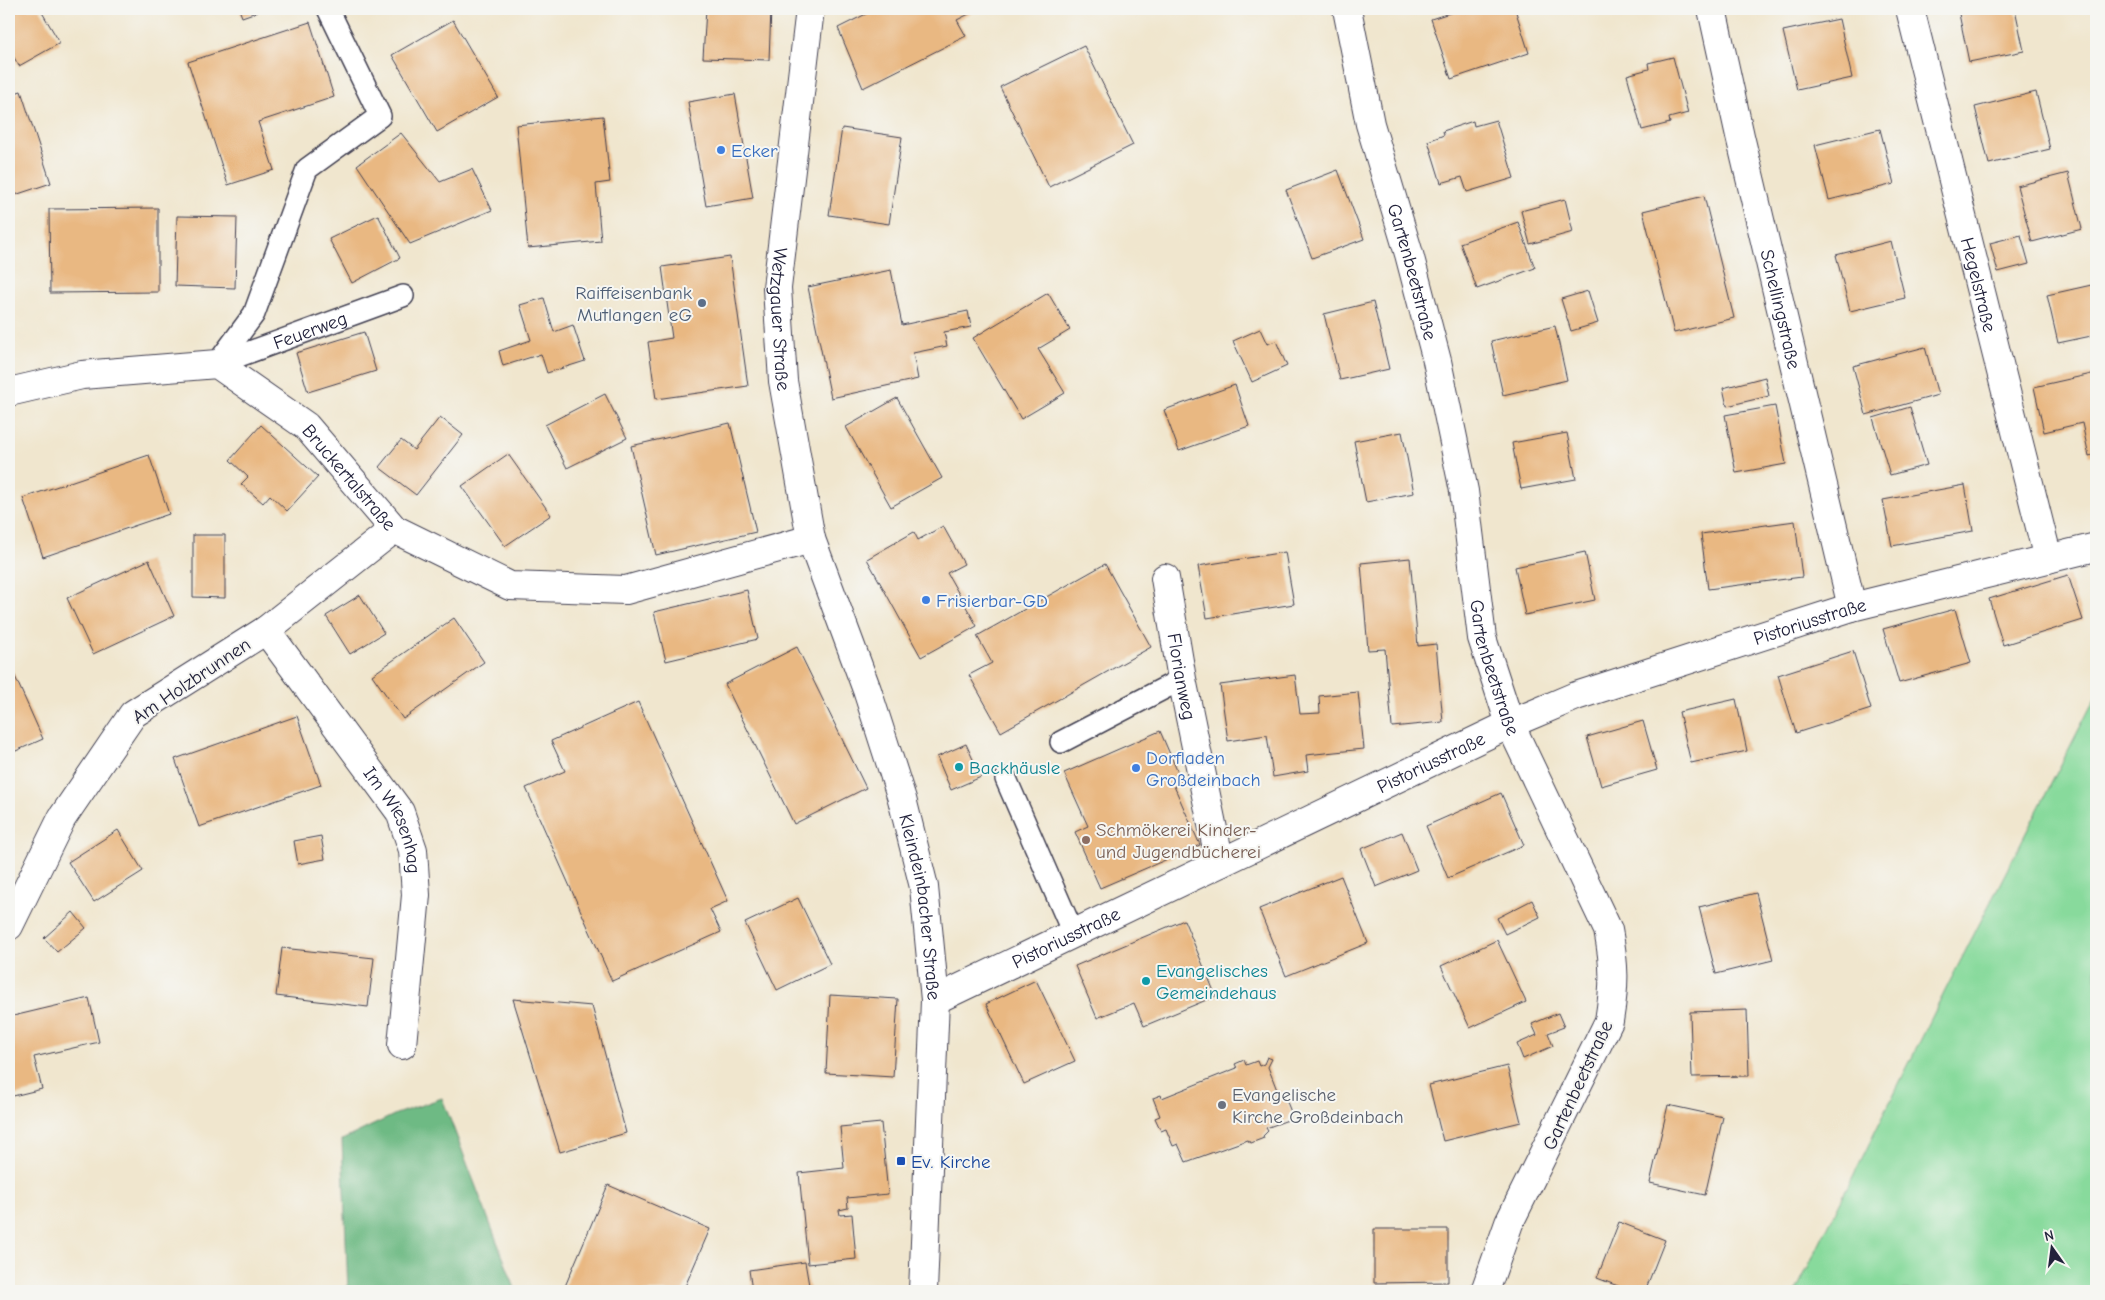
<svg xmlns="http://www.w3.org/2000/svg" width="2105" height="1300" viewBox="0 0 2105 1300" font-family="'Comic Neue',sans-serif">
  <rect width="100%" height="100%" fill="#f6f6f2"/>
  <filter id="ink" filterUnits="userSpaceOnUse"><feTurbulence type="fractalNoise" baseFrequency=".02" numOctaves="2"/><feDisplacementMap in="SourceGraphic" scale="10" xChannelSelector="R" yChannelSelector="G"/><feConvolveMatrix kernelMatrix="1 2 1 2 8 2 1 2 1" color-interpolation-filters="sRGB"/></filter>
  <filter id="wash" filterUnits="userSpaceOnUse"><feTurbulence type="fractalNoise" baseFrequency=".0096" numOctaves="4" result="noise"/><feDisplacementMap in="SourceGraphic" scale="20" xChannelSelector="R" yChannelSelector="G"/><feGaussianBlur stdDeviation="1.12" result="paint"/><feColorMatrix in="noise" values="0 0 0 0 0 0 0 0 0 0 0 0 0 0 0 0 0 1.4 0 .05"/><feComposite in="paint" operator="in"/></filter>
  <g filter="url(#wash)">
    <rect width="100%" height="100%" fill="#f0e6ce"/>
    <polygon fill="#88da9c" stroke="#557e6c" points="2096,696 2096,1291 1796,1291 1946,989"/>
    <polygon fill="#6eba84" stroke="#486e60" points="442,1098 516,1291 348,1291 342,1140 396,1114"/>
    <g id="blocks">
      <g fill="#e9b882">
        <polygon points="9,9 40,9 60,43 19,66 9,49"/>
        <polygon points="239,9 265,9 242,17"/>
        <polygon points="706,9 771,9 769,60 703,58"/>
        <polygon points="876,9 979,9 957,20 966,36 863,88 838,28"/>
        <polygon points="1462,9 1515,9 1529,53 1451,79 1431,19"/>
        <polygon points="1958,9 2015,9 2024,51 1969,62"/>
        <polygon points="1839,19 1852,78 1797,90 1783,31"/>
        <polygon points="453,20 498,97 437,132 392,55"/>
        <polygon points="310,22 334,97 258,122 274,170 228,185 188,62"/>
        <polygon points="1084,46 1133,145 1049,187 1000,87"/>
        <polygon points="1673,57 1688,113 1669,118 1670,123 1642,130 1627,75 1649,69 1648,63"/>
        <polygon points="21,91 51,183 9,197 9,95"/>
        <polygon points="2036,92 2050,149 1989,164 1975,107"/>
        <polygon points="735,94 753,198 706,206 688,102"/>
        <polygon points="603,116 610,182 596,184 601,241 528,248 516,125"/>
        <polygon points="1496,120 1514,178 1467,192 1462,177 1441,183 1428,141 1444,135 1443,131 1473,121 1474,126"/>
        <polygon points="842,128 902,137 889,224 829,215"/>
        <polygon points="1880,129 1894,184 1829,200 1815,145"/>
        <polygon points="401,133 440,182 472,169 492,210 410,244 357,165"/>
        <polygon points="1338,170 1364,239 1312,258 1286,190"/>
        <polygon points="2068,173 2082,229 2032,242 2017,186"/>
        <polygon points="1704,196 1734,318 1674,333 1643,211"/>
        <polygon points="1565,199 1573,232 1530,244 1521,211"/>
        <polygon points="158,208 158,292 50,293 49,209"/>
        <polygon points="378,215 400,258 352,283 329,239"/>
        <polygon points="177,216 237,217 235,288 175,286"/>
        <polygon points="1518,222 1535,268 1477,289 1460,243"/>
        <polygon points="2021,235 2029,264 1998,272 1990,243"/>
        <polygon points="1891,241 1905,298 1850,311 1836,255"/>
        <polygon points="730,257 748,386 656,399 648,342 672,338 662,267"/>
        <polygon points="891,270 902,325 968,311 971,327 944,332 947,346 913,353 918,379 831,398 808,287"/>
        <polygon points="2096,284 2096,335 2058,343 2047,295"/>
        <polygon points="1588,291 1598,323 1571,331 1561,299"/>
        <polygon points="1048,293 1070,330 1038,349 1065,393 1021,419 973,338"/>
        <polygon points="544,298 554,332 573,325 585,361 547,373 541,354 503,366 499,351 531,340 520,305"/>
        <polygon points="1373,302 1389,369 1340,380 1324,314"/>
        <polygon points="1555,326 1567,380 1503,395 1491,341"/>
        <polygon points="1260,329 1267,344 1276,341 1287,366 1252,382 1233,341"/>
        <polygon points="364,332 376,371 308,392 296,353"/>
        <polygon points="1925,347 1938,395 1866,415 1853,366"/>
        <polygon points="2096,373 2096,454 2089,456 2082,423 2044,432 2034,387"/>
        <polygon points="1765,377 1769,396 1727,406 1723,388"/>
        <polygon points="1235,385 1249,426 1179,451 1164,410"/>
        <polygon points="605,394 627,438 567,468 545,425"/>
        <polygon points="897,398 942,478 891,507 846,427"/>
        <polygon points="1775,406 1786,464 1736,473 1725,415"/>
        <polygon points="1910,407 1927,465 1890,475 1873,418"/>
        <polygon points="440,417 463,435 416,495 379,467 401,440 414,450"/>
        <polygon points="730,423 756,532 656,555 631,446"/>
        <polygon points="261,425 318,477 287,511 270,495 263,503 241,484 248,477 230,460"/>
        <polygon points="1402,432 1414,493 1366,502 1354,441"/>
        <polygon points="1567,433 1576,479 1521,489 1512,443"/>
        <polygon points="508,454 551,515 505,546 462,486"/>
        <polygon points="149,455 169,514 43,557 23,498"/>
        <polygon points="1965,485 1973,531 1892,546 1883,500"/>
        <polygon points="1795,521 1802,577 1708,589 1701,534"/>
        <polygon points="943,526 964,564 947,573 977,626 921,657 867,559 914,532 918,540"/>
        <polygon points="193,535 225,535 225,598 193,597"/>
        <polygon points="1285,552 1294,604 1207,618 1198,566"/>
        <polygon points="1585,552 1595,600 1525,615 1515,567"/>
        <polygon points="1410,558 1418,646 1436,644 1443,722 1392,727 1385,649 1368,650 1361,563"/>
        <polygon points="149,560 174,616 93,654 67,598"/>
        <polygon points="1105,564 1151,647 1001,732 969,675 992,663 977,636"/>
        <polygon points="2068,575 2083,620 2003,645 1989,599"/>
        <polygon points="747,590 758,639 666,661 654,612"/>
        <polygon points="360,595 384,633 350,654 326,616"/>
        <polygon points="1955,609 1971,663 1899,683 1883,629"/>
        <polygon points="454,618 484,662 403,719 372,675"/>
        <polygon points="797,647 866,788 794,824 725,684"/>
        <polygon points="1853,651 1871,709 1796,733 1778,675"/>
        <polygon points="9,663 43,739 9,754"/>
        <polygon points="1295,675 1300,714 1320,713 1319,696 1358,692 1364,749 1306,755 1308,771 1273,777 1267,735 1228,741 1220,685"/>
        <polygon points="1736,699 1747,751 1691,763 1679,712"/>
        <polygon points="638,702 728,901 710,909 721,932 612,981 526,788 565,771 551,741"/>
        <polygon points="297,716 321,785 199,827 175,759"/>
        <polygon points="1643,721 1657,770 1601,786 1587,737"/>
        <polygon points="1160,731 1182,782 1174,786 1200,845 1100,888 1075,832 1088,826 1064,773"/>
        <polygon points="966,744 981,777 951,790 937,757"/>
        <polygon points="1501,793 1524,845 1448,878 1426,826"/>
        <polygon points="118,830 143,871 94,902 68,862"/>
        <polygon points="1402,832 1417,870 1376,887 1361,849"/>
        <polygon points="321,836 325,859 298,864 294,841"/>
        <polygon points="1341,876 1368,943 1286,976 1259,909"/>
        <polygon points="1756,893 1773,960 1716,974 1699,907"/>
        <polygon points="798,898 830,964 777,990 745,923"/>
        <polygon points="1532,900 1540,917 1505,934 1497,918"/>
        <polygon points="73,912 86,928 57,952 44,938"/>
        <polygon points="1184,920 1216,996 1144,1026 1134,1003 1097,1018 1075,966"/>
        <polygon points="1497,940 1526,1002 1470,1028 1441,966"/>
        <polygon points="282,948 374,958 368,1007 276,996"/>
        <polygon points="1036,980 1075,1061 1024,1084 986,1004"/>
        <polygon points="830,995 898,999 893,1077 826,1073"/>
        <polygon points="89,998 99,1042 34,1057 42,1089 9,1097 9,1017"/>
        <polygon points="513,999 592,1006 626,1133 560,1152"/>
        <polygon points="1747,1010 1749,1076 1692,1077 1690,1012"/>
        <polygon points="1558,1013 1564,1027 1548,1033 1553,1046 1523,1059 1517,1044 1537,1035 1532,1024"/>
        <polygon points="1267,1057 1272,1059 1268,1067 1277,1090 1283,1092 1291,1112 1288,1120 1266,1128 1268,1131 1263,1136 1264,1138 1251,1143 1247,1140 1186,1162 1178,1144 1173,1146 1166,1129 1161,1131 1155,1118 1160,1116 1153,1098 1161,1095 1162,1098 1237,1068 1235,1064 1244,1060 1246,1065 1257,1061 1259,1066 1264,1064"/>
        <polygon points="1507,1066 1521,1122 1443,1141 1429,1085"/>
        <polygon points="1668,1105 1723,1117 1705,1195 1650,1183"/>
        <polygon points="881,1123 888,1194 847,1198 848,1208 839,1210 840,1215 852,1214 856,1259 808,1264 799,1173 844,1168 840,1127"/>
        <polygon points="608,1185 710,1229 683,1291 563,1291"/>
        <polygon points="1619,1222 1665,1240 1645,1291 1631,1291 1597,1278"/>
        <polygon points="1374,1229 1448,1229 1448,1282 1374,1283"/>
        <polygon points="805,1262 810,1291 752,1291 749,1270"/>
      </g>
    </g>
  </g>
  <g filter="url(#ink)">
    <use href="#blocks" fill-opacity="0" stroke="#413f51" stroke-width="1"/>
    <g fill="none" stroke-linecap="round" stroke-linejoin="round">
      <defs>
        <g id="lane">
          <polyline points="217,364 254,314 307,169 380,116 328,9"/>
          <path id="s1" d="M 217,364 L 403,296"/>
          <polyline points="1061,742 1182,679"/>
          <polyline points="1006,779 1073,933"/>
        </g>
        <g id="street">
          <path id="s2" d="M 1347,9 L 1370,124 L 1409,254 L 1437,361 L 1464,491 L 1482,638 L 1510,724 L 1608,930 C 1615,967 1615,984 1609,1021 L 1509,1223 L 1485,1291"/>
          <path id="s3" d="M 1712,9 L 1740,136 L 1852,607"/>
          <path id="s4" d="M 1910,9 L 2048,559"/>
          <path id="s5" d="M 9,392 L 82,375 L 217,364 L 306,426 L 394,529 L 510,586 L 626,590 L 811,539"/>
          <path id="s6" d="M 1165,578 L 1182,679 L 1220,863"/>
          <path id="s7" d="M 266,630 L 400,812 L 413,850 L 416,895 L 402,1045"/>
          <polyline points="9,926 62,818 133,714 266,630 394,529"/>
          <path id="s8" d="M 935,1000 L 1510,724 L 1576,696 L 1852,607 L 2096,547"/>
        </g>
        <g id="secondary">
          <path id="s9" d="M 810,9 L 777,288 L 783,381 L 811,539 L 867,690 L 902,799 L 924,887 L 935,1000 L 923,1291"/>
        </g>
      </defs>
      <use href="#lane" stroke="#413f51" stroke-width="24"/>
      <use href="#street" stroke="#413f51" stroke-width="30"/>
      <use href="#secondary" stroke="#413f51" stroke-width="30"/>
      <use href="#lane" stroke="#fff" stroke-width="21"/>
      <use href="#street" stroke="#fff" stroke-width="28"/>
      <use href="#secondary" stroke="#fff" stroke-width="28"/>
    </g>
  </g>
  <g fill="#3f7fe0" stroke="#f6f6f2" stroke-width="2">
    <circle cx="721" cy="150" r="5"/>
    <circle cx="926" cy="600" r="5"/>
    <circle cx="1136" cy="768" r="5"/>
  </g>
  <circle fill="#5c6f8a" stroke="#f6f6f2" stroke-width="2" cx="702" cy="303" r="5"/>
  <g fill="#0f9aa8" stroke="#f6f6f2" stroke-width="2">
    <circle cx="959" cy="767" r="5"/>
    <circle cx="1146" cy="981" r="5"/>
  </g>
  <circle fill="#8d6e63" stroke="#f6f6f2" stroke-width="2" cx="1086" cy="840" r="5"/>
  <circle fill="#6b7280" stroke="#f6f6f2" stroke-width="2" cx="1222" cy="1105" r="5"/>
  <rect fill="#1a4fb4" stroke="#f6f6f2" stroke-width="2" x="896" y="1156" width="10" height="10" rx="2.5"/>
  <g text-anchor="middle" stroke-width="4" stroke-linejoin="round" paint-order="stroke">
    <g font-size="19" fill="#366cbe" stroke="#f6f6f2" text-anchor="start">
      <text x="731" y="157">Ecker</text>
      <text x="936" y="607">Frisierbar-GD</text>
      <text x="1146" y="764">Dorfladen<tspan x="1146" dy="22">Großdeinbach</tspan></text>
    </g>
    <g font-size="19" fill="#22223b" stroke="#f6f6f2">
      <text dy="7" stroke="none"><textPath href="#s2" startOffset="271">Gartenbeetstraße</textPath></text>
      <text dy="7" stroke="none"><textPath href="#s4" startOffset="284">Hegelstraße</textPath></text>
      <text dy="7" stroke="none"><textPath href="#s3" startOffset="308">Schellingstraße</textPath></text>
      <text dy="7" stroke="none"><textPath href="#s9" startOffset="312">Wetzgauer Straße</textPath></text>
      <text dy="7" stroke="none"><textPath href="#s1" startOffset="99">Feuerweg</textPath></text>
      <text dy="7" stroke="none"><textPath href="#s5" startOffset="386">Bruckertalstraße</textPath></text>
      <text dy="7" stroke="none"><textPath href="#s8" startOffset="955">Pistoriusstraße</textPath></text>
      <text dy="7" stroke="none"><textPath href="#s2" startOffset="676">Gartenbeetstraße</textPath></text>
      <text dy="7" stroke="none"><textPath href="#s6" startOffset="100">Florianweg</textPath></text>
      <text transform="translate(191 680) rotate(-34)" y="7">Am Holzbrunnen</text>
      <text dy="7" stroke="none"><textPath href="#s8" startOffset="550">Pistoriusstraße</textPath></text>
      <text dy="7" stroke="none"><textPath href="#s7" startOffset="231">Im Wiesenhag</textPath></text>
      <text dy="7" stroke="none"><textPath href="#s9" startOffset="920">Kleindeinbacher Straße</textPath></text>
      <text dy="7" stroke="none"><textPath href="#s8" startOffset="145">Pistoriusstraße</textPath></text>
      <text transform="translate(1577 1085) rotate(-65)" y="7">Gartenbeetstraße</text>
    </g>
    <g font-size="19" fill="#4e5e75" stroke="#f6f6f2" text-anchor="end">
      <text x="692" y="299">Raiffeisenbank<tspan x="692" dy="22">Mutlangen eG</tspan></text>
    </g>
    <g font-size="19" fill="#0d838f" stroke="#f6f6f2" text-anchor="start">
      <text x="969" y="774">Backhäusle</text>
      <text x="1156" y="977">Evangelisches<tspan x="1156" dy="22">Gemeindehaus</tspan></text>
    </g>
    <g font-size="19" fill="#785e54" stroke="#f6f6f2" text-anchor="start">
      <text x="1096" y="836">Schmökerei Kinder-<tspan x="1096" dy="22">und Jugendbücherei</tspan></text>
    </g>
    <g font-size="19" fill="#5b616d" stroke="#f6f6f2" text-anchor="start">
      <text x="1232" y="1101">Evangelische<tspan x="1232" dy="22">Kirche Großdeinbach</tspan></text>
    </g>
    <g font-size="19" fill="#164399" stroke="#f6f6f2" text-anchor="start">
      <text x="911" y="1168">Ev. Kirche</text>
    </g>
  </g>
  <rect width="2105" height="1300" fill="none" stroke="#f6f6f2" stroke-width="30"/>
  <g transform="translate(2052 1248) rotate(346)" stroke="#f6f6f2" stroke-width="4" paint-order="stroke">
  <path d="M0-4L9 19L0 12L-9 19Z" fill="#22223b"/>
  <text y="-8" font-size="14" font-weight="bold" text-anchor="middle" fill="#22223b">N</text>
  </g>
</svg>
